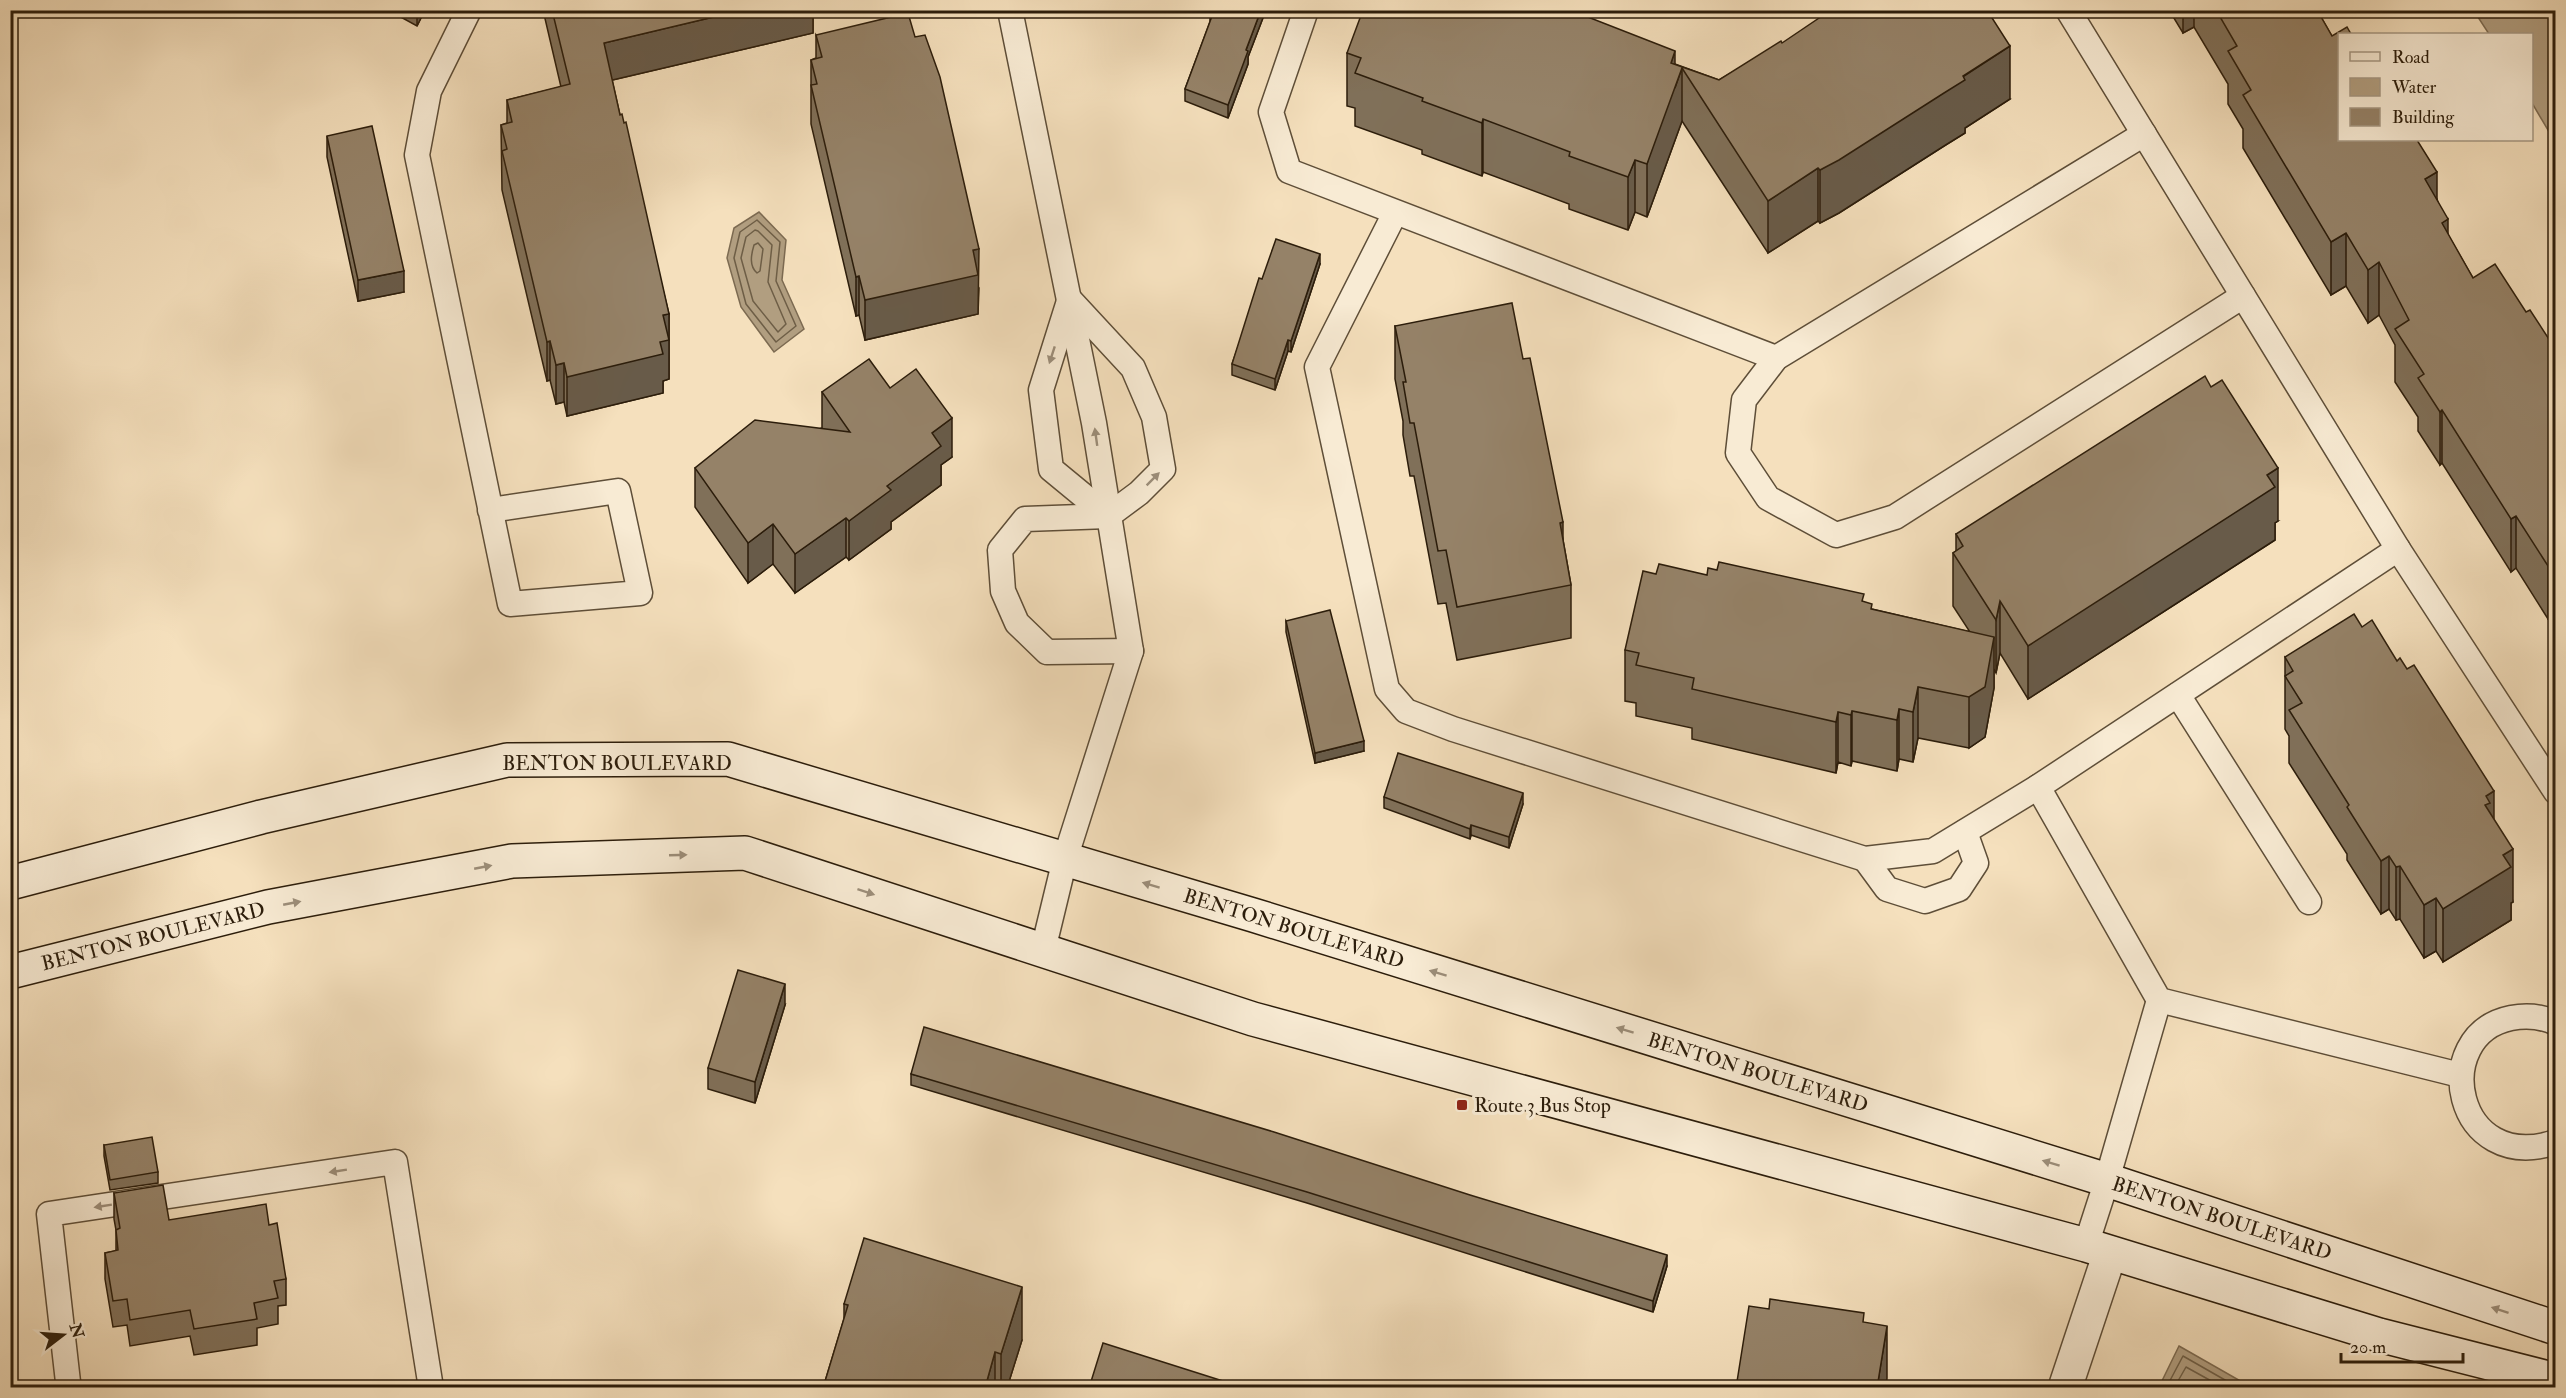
<svg xmlns="http://www.w3.org/2000/svg" width="2566" height="1398" viewBox="0 0 2566 1398" font-family="'IM FELL Double Pica',serif">
  <rect width="100%" height="100%" fill="#f5e0bd"/>
  <filter id="stains"><feTurbulence type="fractalNoise" baseFrequency=".00333" numOctaves="4"/><feColorMatrix values="0 0 0 0 .2 0 0 0 0 .09 0 0 0 0 .02 0 0 0 .5 -.17"/></filter>
  <radialGradient id="worn" r=".72"><stop offset=".6" stop-color="#630" stop-opacity="0"/><stop offset="1" stop-color="#630" stop-opacity=".3"/></radialGradient>
  <g fill="#b19e80" stroke="#7c6a51" stroke-width="1.5">
    <polygon points="2474,11 2555,11 2555,142 2532,103 2532,34 2489,34"/>
    <polygon points="759,212 786,240 782,280 804,329 774,352 741,307 727,258 734,228"/>
    <polygon points="2179,1346 2251,1387 2159,1387"/>
  </g>
  <g fill="none" stroke-linecap="round" stroke-linejoin="round">
    <g stroke="#6e5e46" stroke-width="1.5">
      <polygon points="757,220 780,242 776,281 796,326 776,342 746,304 734,258 740,232"/>
      <polygon points="755,230 758,231 772,245 768,282 786,324 778,332 753,301 741,258 746,237"/>
      <path d="M 758,243 L 763,249 L 760,271 L 757,273 C 749,266 751,255 754,245 Z"/>
      <polyline points="2166,1388 2183,1356 2239,1388"/>
      <polyline points="2174,1388 2186,1367 2224,1388"/>
    </g>
    <defs>
      <g id="lane">
        <polyline points="469,10 429,91 417,155 510,604 640,593 618,491 490,510"/>
        <polyline points="1010,10 1094,423 1131,651 1065,859 1043,950"/>
        <polyline points="1306,10 1271,112 1289,171 1776,358"/>
        <polyline points="2068,10 2398,549 2556,792"/>
        <polyline points="2144,134 1776,358 1744,400 1738,453 1768,498 1836,535 1895,517 2243,296"/>
        <polyline points="1395,213 1317,367 1387,689 1406,711 1453,729 1865,859 1933,851 2038,787"/>
        <polyline points="1070,300 1133,368 1154,417 1163,469 1139,493 1108,516 1025,519 1000,550 1003,591 1017,623 1047,652 1131,651"/>
        <polyline points="1069,301 1041,390 1051,469 1108,516"/>
        <polyline points="2398,549 2038,787 2159,1000 2460,1075"/>
        <polyline points="2178,695 2309,902"/>
        <polyline points="1865,859 1887,889 1925,901 1959,889 1976,863 1965,832"/>
        <path d="M 2556,1023 C 2541,1016 2527,1015 2511,1018 C 2428,1035 2454,1176 2556,1142"/>
        <polyline points="2086,1245 2107,1180 2159,1000"/>
        <polyline points="70,1388 68,1382 49,1214 395,1162 431,1388"/>
      </g>
      <polyline id="street" points="2065,1388 2110,1253"/>
      <g id="secondary">
        <polyline points="10,883 261,817 507,760 728,759 1253,915 2107,1180 2556,1328"/>
        <polyline points="10,972 268,907 512,861 745,853 1253,1019 2086,1245 2379,1335 2556,1380"/>
      </g>
    </defs>
    <use href="#lane" stroke="#5e4e38" stroke-width="27"/>
    <use href="#street" stroke="#5e4e38" stroke-width="36"/>
    <use href="#secondary" stroke="#2c1d0b" stroke-width="36"/>
    <use href="#lane" stroke="#f8ebd4" stroke-width="24"/>
    <use href="#street" stroke="#f8ebd4" stroke-width="33"/>
    <use href="#secondary" stroke="#f8ebd4" stroke-width="33"/>
  </g>
  <g fill="#807059" stroke="#2c1d0b" stroke-width="1.5">
    <polygon points="388,10 425,10 417,26"/>
    <polygon points="543,10 813,10 813,33 612,80 620,115 669,314 669,379 663,381 663,393 567,416 564,402 556,404 550,380 547,381 502,190 501,125 507,123 507,100 561,87"/>
    <polygon points="1212,10 1266,10 1248,57 1248,64 1228,118 1185,101 1185,89 1210,22 1210,15"/>
    <polygon points="2169,10 2317,10 2332,36 2437,199 2448,235 2473,278 2526,312 2556,350 2556,614 2548,619 2516,568 2511,572 2442,463 2440,465 2418,431 2418,417 2395,382 2395,345 2379,315 2368,323 2346,286 2331,295 2243,148 2243,129 2228,104 2228,84 2194,27 2183,33"/>
    <polygon points="816,35 979,288 978,314 865,340 859,315 856,316 811,124 811,60 816,58"/>
    <polygon points="1782,43 2010,99 1965,128 1965,133 1944,146 1839,213 1820,223 1818,221 1768,253 1682,121 1647,217 1635,212 1628,230 1569,209 1569,204 1483,172 1482,176 1422,154 1422,150 1355,126 1355,108 1347,106 1347,53 1675,64 1719,80"/>
    <polygon points="327,136 404,292 358,301 327,157"/>
    <polygon points="1320,264 1291,352 1288,351 1275,390 1232,375 1232,364 1262,279"/>
    <polygon points="1395,326 1523,359 1563,540 1571,585 1571,638 1457,660 1446,603 1438,604 1414,476 1410,476 1403,435 1403,421 1395,379"/>
    <polygon points="890,388 952,457 941,465 941,485 891,522 891,529 849,560 846,557 795,593 773,564 748,583 695,507 695,468 822,428 822,392"/>
    <polygon points="2278,521 2275,523 2275,540 2028,699 2000,653 1996,673 1994,669 1994,688 1985,737 1969,748 1918,738 1913,762 1899,759 1897,771 1852,761 1851,766 1838,762 1836,773 1692,739 1692,728 1636,716 1636,703 1625,701 1625,650 1707,575 1864,602 1872,609 1970,632 1953,606 1953,553 1956,551 1956,534"/>
    <polygon points="1286,621 1364,751 1315,763 1286,632"/>
    <polygon points="2285,657 2494,820 2513,902 2511,903 2511,920 2443,962 2436,951 2424,958 2400,919 2396,920 2389,909 2381,914 2347,860 2347,854 2289,763 2289,736 2285,729"/>
    <polygon points="1384,797 1523,804 1509,848 1471,835 1470,839 1384,808"/>
    <polygon points="785,1005 755,1103 708,1089 708,1068"/>
    <polygon points="911,1074 1667,1266 1653,1312 1307,1203 911,1085"/>
    <polygon points="104,1145 158,1172 158,1183 110,1190 104,1156"/>
    <polygon points="114,1193 169,1220 269,1225 286,1279 286,1305 278,1306 278,1324 257,1328 257,1345 194,1355 190,1336 130,1346 127,1325 113,1327 105,1279 105,1253 116,1251 116,1230 114,1219"/>
    <polygon points="844,1304 1022,1340 1007,1388 823,1388 844,1319"/>
  </g>
  <g fill="#685b49" stroke="#2c1d0b" stroke-width="1.5">
    <polygon points="417,10 425,10 417,26"/>
    <polygon points="743,10 813,10 813,33 604,82 604,43"/>
    <polygon points="1261,10 1266,10 1248,57 1248,64 1228,118 1228,105 1246,50"/>
    <polygon points="2183,10 2194,10 2194,27 2183,33"/>
    <polygon points="2010,46 2010,99 1965,128 1965,133 1944,146 1839,213 1820,223 1820,170"/>
    <polygon points="1675,51 1675,88 1682,68 1682,121 1647,217 1647,164 1671,63"/>
    <polygon points="1483,119 1483,172 1482,176 1482,123"/>
    <polygon points="1635,160 1635,212 1628,230 1628,177"/>
    <polygon points="1818,168 1818,221 1768,253 1768,201"/>
    <polygon points="2437,172 2437,225 2425,179"/>
    <polygon points="2448,219 2448,272 2442,223"/>
    <polygon points="2346,233 2346,286 2331,295 2331,242"/>
    <polygon points="979,249 978,314 865,340 865,300 973,250"/>
    <polygon points="1320,254 1320,264 1291,352 1291,341"/>
    <polygon points="2379,262 2379,315 2368,323 2368,270"/>
    <polygon points="404,271 404,292 358,301 358,280"/>
    <polygon points="859,276 859,315 856,316 856,277"/>
    <polygon points="669,314 669,379 663,381 663,393 567,416 567,377 663,315"/>
    <polygon points="1288,340 1288,351 1275,390 1275,379"/>
    <polygon points="550,341 550,380 547,381 547,342"/>
    <polygon points="564,363 564,402 556,404 556,365"/>
    <polygon points="2442,410 2442,463 2440,465 2440,412"/>
    <polygon points="952,418 952,457 941,465 941,485 891,522 891,529 849,560 849,521 887,486 932,433"/>
    <polygon points="2278,468 2278,521 2275,523 2275,540 2028,699 2028,646 2267,475"/>
    <polygon points="2516,516 2516,568 2511,572 2511,519"/>
    <polygon points="846,518 846,557 795,593 795,554"/>
    <polygon points="1563,522 1563,575 1560,523"/>
    <polygon points="773,524 773,564 748,583 748,543"/>
    <polygon points="2556,561 2556,614 2548,619 2548,566"/>
    <polygon points="2000,601 2000,653 1996,673 1996,620"/>
    <polygon points="1994,637 1994,688 1985,737 1969,748 1969,697"/>
    <polygon points="1918,687 1918,738 1913,762 1913,712"/>
    <polygon points="1899,709 1899,759 1897,771 1897,720"/>
    <polygon points="1852,711 1852,761 1851,766 1851,715"/>
    <polygon points="1838,712 1838,762 1836,773 1836,722"/>
    <polygon points="1364,741 1364,751 1315,763 1315,753"/>
    <polygon points="2494,791 2494,844 2485,805 2486,796"/>
    <polygon points="1523,793 1523,804 1509,848 1509,837"/>
    <polygon points="1471,825 1471,835 1470,839 1470,829"/>
    <polygon points="2513,849 2513,902 2511,903 2511,920 2443,962 2443,909 2503,855"/>
    <polygon points="2389,856 2389,909 2381,914 2381,861"/>
    <polygon points="2400,866 2400,919 2396,920 2396,867"/>
    <polygon points="2436,898 2436,951 2424,958 2424,905"/>
    <polygon points="785,984 785,1005 755,1103 755,1082"/>
    <polygon points="1667,1255 1667,1266 1653,1312 1653,1301"/>
    <polygon points="1022,1287 1022,1340 1007,1388 1001,1388 1001,1354"/>
    <polygon points="1887,1326 1887,1378 1886,1388 1877,1388"/>
    <polygon points="995,1352 995,1388 985,1388"/>
  </g>
  <g fill="#958268" stroke="#2c1d0b" stroke-width="1.5">
    <polygon points="552,10 743,10 604,43 620,115 622,114 624,123 626,122 669,314 663,315 669,340 660,342 663,354 567,377 564,363 556,365 550,341 547,342 502,151 507,149 501,125 512,122 507,100 570,84"/>
    <polygon points="1212,10 1261,10 1246,50 1248,51 1228,105 1185,89 1212,16 1210,15"/>
    <polygon points="1363,10 1570,10 1675,51 1671,63 1719,80 1781,41 1782,43 1831,10 1987,10 2010,46 1963,76 1965,80 1944,93 1839,160 1820,170 1818,168 1768,201 1682,68 1647,164 1635,160 1628,177 1569,156 1570,152 1483,119 1482,123 1422,101 1423,98 1355,73 1361,58 1347,53"/>
    <polygon points="2216,10 2317,10 2332,36 2347,27 2351,34 2340,34 2340,140 2417,140 2437,172 2425,179 2448,219 2442,223 2473,278 2495,264 2526,312 2530,310 2556,350 2556,561 2548,566 2516,516 2511,519 2442,410 2440,412 2418,378 2424,374 2395,329 2409,320 2379,262 2368,270 2346,233 2331,242 2243,95 2251,90 2228,51 2237,46"/>
    <polygon points="908,13 915,37 925,35 940,77 979,249 973,250 978,275 865,300 859,276 856,277 811,85 817,84 811,60 822,57 816,35"/>
    <polygon points="372,126 404,271 358,280 327,136"/>
    <polygon points="1276,239 1320,254 1291,341 1288,340 1275,379 1232,364 1259,278 1262,279"/>
    <polygon points="1512,303 1523,359 1530,358 1563,522 1560,523 1571,585 1457,607 1446,550 1438,551 1414,423 1410,423 1403,382 1406,382 1395,326"/>
    <polygon points="869,359 890,388 916,369 952,418 932,433 941,446 887,486 891,490 849,521 846,518 795,554 773,524 748,543 695,468 755,420 850,432 822,392"/>
    <polygon points="2205,376 2211,387 2222,380 2278,468 2267,475 2275,487 2028,646 2000,601 1996,620 1953,553 1963,546 1956,534"/>
    <polygon points="1719,562 1864,594 1862,601 1872,604 1871,609 1994,637 1985,687 1969,697 1918,687 1913,712 1899,709 1897,720 1852,711 1851,715 1838,712 1836,722 1692,689 1694,678 1636,665 1639,653 1625,650 1643,571 1656,574 1659,564 1707,575 1708,568 1717,570"/>
    <polygon points="1330,610 1364,741 1315,753 1286,621"/>
    <polygon points="2354,614 2362,627 2372,620 2397,661 2400,658 2407,669 2414,665 2494,791 2486,796 2490,803 2485,805 2513,849 2503,855 2511,867 2443,909 2436,898 2424,905 2400,866 2396,867 2389,856 2381,861 2347,807 2349,805 2289,710 2302,703 2285,676 2293,671 2285,657"/>
    <polygon points="1398,753 1523,793 1509,837 1471,825 1470,829 1384,797"/>
    <polygon points="738,970 785,984 755,1082 708,1068"/>
    <polygon points="924,1027 1274,1132 1470,1195 1667,1255 1653,1301 1307,1192 911,1074"/>
    <polygon points="152,1137 158,1172 110,1180 104,1145"/>
    <polygon points="163,1185 169,1220 266,1204 269,1225 277,1223 286,1279 274,1281 278,1298 254,1303 257,1319 194,1329 190,1310 130,1320 127,1299 113,1301 105,1253 118,1250 116,1230 120,1228 114,1193"/>
    <polygon points="864,1238 1022,1287 1001,1354 995,1352 985,1388 823,1388 848,1305 844,1304"/>
    <polygon points="1770,1299 1864,1313 1863,1322 1887,1326 1877,1388 1736,1388 1749,1306 1769,1309"/>
    <polygon points="1103,1343 1245,1388 1089,1388"/>
  </g>
  <defs><path id="oneway-solid" d="M-6-.8H1V-3.2L6.5 0L1 3.2V.8H-6Z" transform="scale(1.5)"/></defs>
  <g fill="#9c8e7a">
    <use href="#oneway-solid" transform="translate(1052 355) rotate(108)"/>
    <use href="#oneway-solid" transform="translate(1096 437) rotate(-98)"/>
    <use href="#oneway-solid" transform="translate(1153 479) rotate(-45)"/>
    <use href="#oneway-solid" transform="translate(678 855) rotate(-2)"/>
    <use href="#oneway-solid" transform="translate(483 867) rotate(-11)"/>
    <use href="#oneway-solid" transform="translate(1151 885) rotate(-163)"/>
    <use href="#oneway-solid" transform="translate(866 892) rotate(18)"/>
    <use href="#oneway-solid" transform="translate(292 903) rotate(-11)"/>
    <use href="#oneway-solid" transform="translate(1438 973) rotate(-163)"/>
    <use href="#oneway-solid" transform="translate(1625 1030) rotate(-163)"/>
    <use href="#oneway-solid" transform="translate(2051 1163) rotate(-163)"/>
    <use href="#oneway-solid" transform="translate(338 1171) rotate(171)"/>
    <use href="#oneway-solid" transform="translate(103 1206) rotate(171)"/>
    <use href="#oneway-solid" transform="translate(2500 1310) rotate(-162)"/>
  </g>
  <rect fill="#8f2418" stroke="#f8ebd4" stroke-width="2" x="1456" y="1099" width="12" height="12" rx="3"/>
  <g text-anchor="middle" stroke-width="6" stroke-linejoin="round" paint-order="stroke">
    <g font-size="20" fill="#2c1d0b" stroke="#f8ebd4">
      <text x="617" y="770">BENTON BOULEVARD</text>
      <text transform="translate(1294 928) rotate(17)" y="7">BENTON BOULEVARD</text>
      <text transform="translate(153 936) rotate(-14)" y="7">BENTON BOULEVARD</text>
      <text transform="translate(1758 1072) rotate(17)" y="7">BENTON BOULEVARD</text>
      <text transform="translate(2222 1218) rotate(18)" y="7">BENTON BOULEVARD</text>
    </g>
    <g font-size="20" fill="#2c1d0b" stroke="#f8ebd4" text-anchor="start">
      <text x="1474" y="1112">Route 3 Bus Stop</text>
    </g>
  </g>
  <rect width="2566" height="1398" fill="none" stroke="#f5e0bd" stroke-width="36"/>
  <rect x="12" y="12" width="2542" height="1374" fill="none" stroke="#2c1d0b" stroke-width="3"/>
  <rect x="18" y="18" width="2530" height="1362" fill="none" stroke="#2c1d0b" stroke-width="1.5"/>
  <rect x="2338" y="33" width="195" height="108" fill="#f8ebd4" stroke="#a69984" stroke-width="1.5"/>
  <rect x="2350" y="52" width="30" height="9" fill="#f8ebd4" stroke="#a69984" stroke-width="1.5"/>
  <text x="2392" y="63" font-size="18" fill="#2c1d0b">Road</text>
  <rect x="2350" y="78" width="30" height="18" fill="#b19e80" stroke="#a69984" stroke-width="1.5"/>
  <text x="2392" y="93" font-size="18" fill="#2c1d0b">Water</text>
  <rect x="2350" y="108" width="30" height="18" fill="#958268" stroke="#a69984" stroke-width="1.5"/>
  <text x="2392" y="123" font-size="18" fill="#2c1d0b">Building</text>
  <g transform="translate(63 1335) rotate(73)" stroke="#f8ebd4" stroke-width="4.5" paint-order="stroke">
  <path d="M0-4.5L10 22L0 15L-10 22Z" fill="#2c1d0b"/>
  <text y="-9" font-size="16" font-weight="bold" text-anchor="middle" fill="#2c1d0b">N</text>
  </g>
  <path d="M2341 1353v9h122v-9" fill="none" stroke="#2c1d0b" stroke-width="3"/>
  <text x="2350" y="1353" font-size="18" fill="#2c1d0b" stroke="#f8ebd4" stroke-width="4.5" paint-order="stroke">20 m</text>
  <rect width="100%" height="100%" filter="url(#stains)"/>
  <rect width="100%" height="100%" fill="url(#worn)"/>
</svg>
